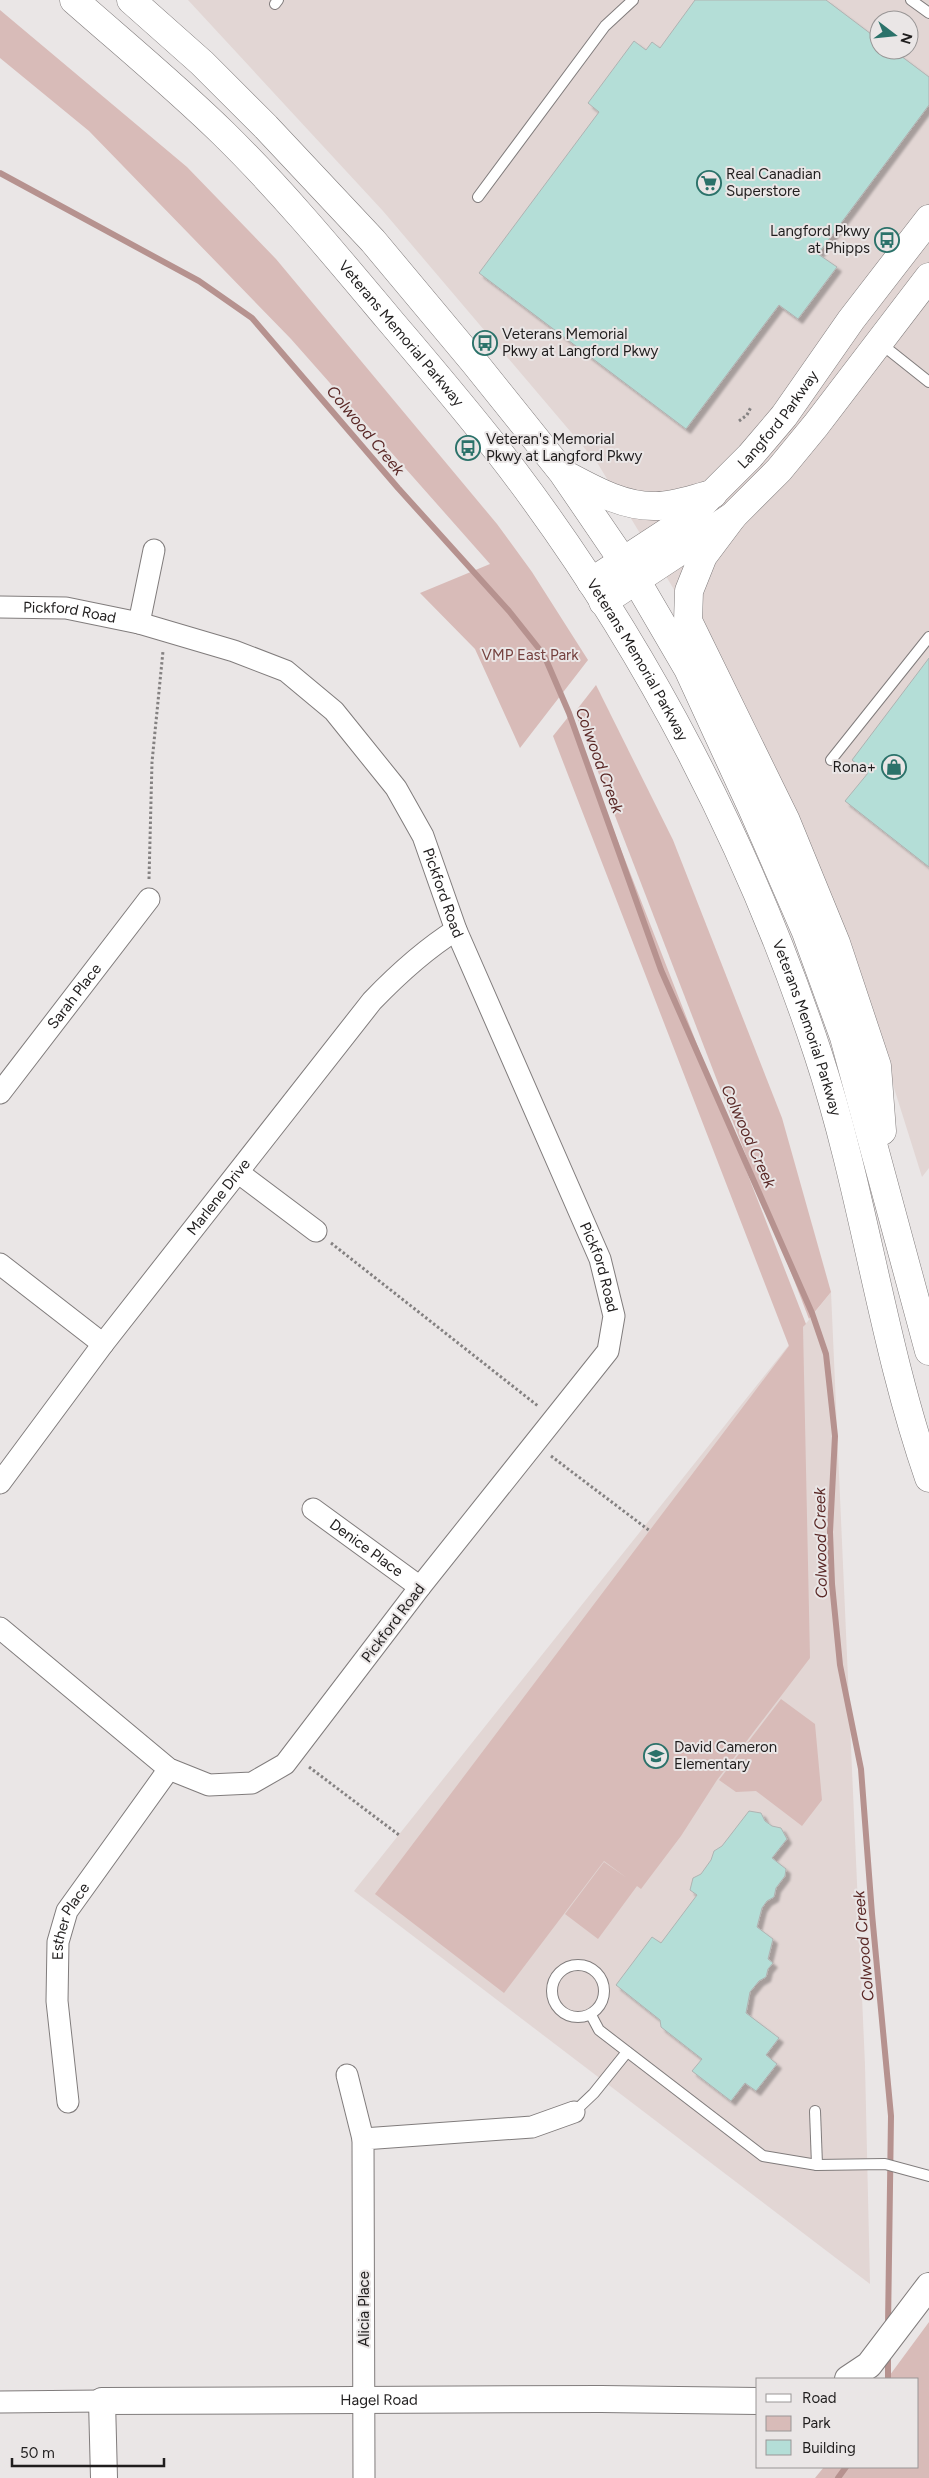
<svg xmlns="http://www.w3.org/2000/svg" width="929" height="2478" viewBox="0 0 929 2478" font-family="Figtree,sans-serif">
  <defs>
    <filter id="shadow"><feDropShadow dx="4.5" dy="4.5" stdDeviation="1" flood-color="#0004"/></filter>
  </defs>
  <rect width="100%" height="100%" fill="#eae6e6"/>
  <g fill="#e2d6d4" fill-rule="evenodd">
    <path d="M 188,0 L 929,0 L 929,1168 L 922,1177 L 846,935 L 741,700 L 598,464 L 383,211 ZM 879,20 L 909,20 L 909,50 L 879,50 Z"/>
    <polygon points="831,1292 865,2065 870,2284 354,1891"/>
  </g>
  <g fill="#d8bbb8">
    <polygon points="0,10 187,167 276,259 497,524 532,572 588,660 520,748 475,649 420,593 490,564 291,339 89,131 0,58"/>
    <polygon points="596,685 673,840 782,1118 831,1292 809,1319 575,712"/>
    <polygon points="569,716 806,1324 803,1327 810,1658 717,1780 681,1836 641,1889 637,1886 598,1939 565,1914 604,1862 627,1878 604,1861 504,1993 375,1894 789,1346 553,736"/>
    <polygon points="781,1699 815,1724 822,1800 802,1826 756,1791 736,1792 719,1780"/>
    <polygon points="929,2322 929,2478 815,2478 824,2467 918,2467 918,2379 887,2379"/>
  </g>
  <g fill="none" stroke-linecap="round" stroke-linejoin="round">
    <g stroke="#b6928f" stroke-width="6">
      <polyline points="0,173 199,281 252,318 398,488 509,611 544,655 569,713 661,970 812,1313 826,1354 835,1436 830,1532 832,1584 840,1665 861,1769 872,1914 891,2116 888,2326"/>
      <polyline points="888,2353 888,2379"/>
      <polyline points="838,2478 846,2467"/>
    </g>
  </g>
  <g fill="#b4ded7" stroke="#afb3b2" filter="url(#shadow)">
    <polygon points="695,0 826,0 879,40 879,50 893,50 929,77 929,105 818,254 837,267 798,319 779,305 686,429 479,273 599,112 588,103 634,41 646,50 652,42 660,48"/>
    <polygon points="929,658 929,867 845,801 868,773 852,760"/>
    <polygon points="749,1811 761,1813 765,1821 772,1826 781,1828 787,1839 772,1858 786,1869 785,1876 776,1888 774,1897 767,1901 762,1908 757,1927 773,1939 768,1959 773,1963 768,1969 766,1977 759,1981 750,1992 746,2013 779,2038 766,2055 777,2064 756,2091 745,2083 731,2101 692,2071 702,2059 661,2027 660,2020 616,1985 652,1937 661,1943 697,1895 690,1890 693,1878 701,1874 711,1860 714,1851 722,1846"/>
  </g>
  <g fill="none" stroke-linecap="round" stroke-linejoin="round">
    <defs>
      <g id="service">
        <polyline points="911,0 929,13"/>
        <polyline points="275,4 278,0"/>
        <polyline points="478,197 605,26 633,0"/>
        <polyline points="880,343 929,382"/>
        <polyline points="831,760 929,637"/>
        <circle cx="578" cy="1991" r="26"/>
        <polyline points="591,2015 599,2030 763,2156 817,2165 885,2164 929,2176"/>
        <polyline points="815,2111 817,2165"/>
        <polyline points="574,2112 594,2093 627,2052"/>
      </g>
      <g id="minor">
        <path id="s1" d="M 0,607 L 66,608 L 139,623 L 234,651 L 286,671 L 334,711 L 396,788 L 423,836 L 456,930 L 600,1259 L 614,1316 L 608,1351 L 420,1587 L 285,1764 L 252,1783 L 209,1785 L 169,1769 L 0,1628"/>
        <polyline points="139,623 154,550"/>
        <path id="s2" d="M 0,1093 L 149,899"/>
        <polyline points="239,1173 316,1231"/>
        <polyline points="0,1264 103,1344"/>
        <path id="s3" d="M 0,1483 L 103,1344 L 372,1001 C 398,974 424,950 456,930"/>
        <path id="s4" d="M 313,1509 L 420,1587"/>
        <polyline points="347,2075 363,2139"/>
        <path id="s5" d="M 68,2102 L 57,2001 L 58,1942 L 67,1911 L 169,1769"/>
        <polyline points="0,2402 102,2401"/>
        <polyline points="364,2478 363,2139 532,2127 574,2112"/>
      </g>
      <g id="tertiary">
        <polyline points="848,2379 869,2365 929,2286"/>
        <path id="s6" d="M 104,2478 L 102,2401 L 601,2399 L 758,2401"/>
      </g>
      <g id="secondary">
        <path id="s7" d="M 591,582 L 686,520 L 750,456 L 784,416 L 851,320 L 929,219"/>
        <polyline points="603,602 733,516 779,470 816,425 929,277"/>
      </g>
      <g id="primary">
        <path id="s8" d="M 74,0 C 124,44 176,87 224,134 C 282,191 335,255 387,317 C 431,369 475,420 515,473 C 646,647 750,847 818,1054 C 864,1193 881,1340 929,1478"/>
        <polyline points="131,0 202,63 266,127 373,241 474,362 563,473 636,580 688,669 752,808 806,932 844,1037 929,1351"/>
        <path d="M 566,475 C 594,490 624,507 656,506 C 675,506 695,498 713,494"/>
        <polyline points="733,516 703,556 689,591 688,621 786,821 836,943 877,1066 882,1131"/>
      </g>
    </defs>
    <use href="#service" stroke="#807c7c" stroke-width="12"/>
    <use href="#minor" stroke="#807c7c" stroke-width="23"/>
    <use href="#tertiary" stroke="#807c7c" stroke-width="28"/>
    <use href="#secondary" stroke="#807c7c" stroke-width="29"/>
    <use href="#primary" stroke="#807c7c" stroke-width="29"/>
    <g stroke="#848181" stroke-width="3" stroke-dasharray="2.5 2.5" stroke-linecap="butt">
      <polyline points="739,421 747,415 751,407"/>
      <polyline points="149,879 152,762 163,651"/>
      <polyline points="331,1243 538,1406"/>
      <polyline points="551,1456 650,1531"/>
      <polyline points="309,1767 399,1835"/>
    </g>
    <use href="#service" stroke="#fff" stroke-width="10"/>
    <use href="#minor" stroke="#fff" stroke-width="21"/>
    <use href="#tertiary" stroke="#fff" stroke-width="26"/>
    <use href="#secondary" stroke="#fff" stroke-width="28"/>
    <use href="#primary" stroke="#fff" stroke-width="28"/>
  </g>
  <defs>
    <symbol id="supermarket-ring" viewBox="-11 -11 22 22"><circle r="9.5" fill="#eae6e6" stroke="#2b726a" stroke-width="1.5"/><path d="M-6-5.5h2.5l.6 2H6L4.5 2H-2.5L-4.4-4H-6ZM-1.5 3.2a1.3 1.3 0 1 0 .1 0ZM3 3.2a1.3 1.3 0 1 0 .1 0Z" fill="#2b726a"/></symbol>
    <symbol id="bus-ring" viewBox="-11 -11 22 22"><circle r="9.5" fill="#eae6e6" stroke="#2b726a" stroke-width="1.5"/><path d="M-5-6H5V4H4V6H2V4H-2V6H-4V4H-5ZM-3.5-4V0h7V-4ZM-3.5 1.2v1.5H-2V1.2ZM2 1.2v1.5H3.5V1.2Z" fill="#2b726a"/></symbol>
    <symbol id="shop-ring" viewBox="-11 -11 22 22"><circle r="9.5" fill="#eae6e6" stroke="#2b726a" stroke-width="1.5"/><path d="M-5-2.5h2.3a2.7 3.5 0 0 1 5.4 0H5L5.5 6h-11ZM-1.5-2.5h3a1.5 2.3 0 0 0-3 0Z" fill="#2b726a"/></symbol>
    <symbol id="school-ring" viewBox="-11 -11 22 22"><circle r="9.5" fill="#eae6e6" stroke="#2b726a" stroke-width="1.5"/><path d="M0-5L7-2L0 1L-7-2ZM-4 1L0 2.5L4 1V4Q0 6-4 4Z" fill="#2b726a"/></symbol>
  </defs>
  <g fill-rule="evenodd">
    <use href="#supermarket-ring" x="695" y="169" width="28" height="28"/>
    <use href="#bus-ring" x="873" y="226" width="28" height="28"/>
    <use href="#bus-ring" x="471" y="329" width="28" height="28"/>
    <use href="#bus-ring" x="454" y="434" width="28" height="28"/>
    <use href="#shop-ring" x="880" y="753" width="28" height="28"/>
    <use href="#school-ring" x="642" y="1742" width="28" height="28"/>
  </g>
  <g text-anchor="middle" stroke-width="4" stroke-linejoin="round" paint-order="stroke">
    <g font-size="15" fill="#201e1e" stroke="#eae6e6" text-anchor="start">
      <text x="726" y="179">Real Canadian<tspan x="726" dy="17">Superstore</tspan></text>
      <text x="870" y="236" text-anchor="end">Langford Pkwy<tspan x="870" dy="17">at Phipps</tspan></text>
      <text x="502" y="339">Veterans Memorial<tspan x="502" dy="17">Pkwy at Langford Pkwy</tspan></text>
      <text x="486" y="444">Veteran's Memorial<tspan x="486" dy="17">Pkwy at Langford Pkwy</tspan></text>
      <text x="876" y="772" text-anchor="end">Rona+</text>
      <text x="674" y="1752">David Cameron<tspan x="674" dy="17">Elementary</tspan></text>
    </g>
    <g font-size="15" fill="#201e1e" stroke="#eae6e6">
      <text dy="5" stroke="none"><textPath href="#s8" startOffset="468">Veterans Memorial Parkway</textPath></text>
      <text dy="5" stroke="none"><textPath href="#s7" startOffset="250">Langford Parkway</textPath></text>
      <text dy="5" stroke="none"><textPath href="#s1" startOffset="70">Pickford Road</textPath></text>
      <text dy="5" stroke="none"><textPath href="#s8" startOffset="872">Veterans Memorial Parkway</textPath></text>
      <text dy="5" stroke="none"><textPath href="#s1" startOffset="572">Pickford Road</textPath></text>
      <text dy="5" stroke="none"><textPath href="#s2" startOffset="122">Sarah Place</textPath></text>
      <text dy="5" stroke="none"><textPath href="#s8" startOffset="1278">Veterans Memorial Parkway</textPath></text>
      <text dy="5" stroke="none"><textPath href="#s3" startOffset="360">Marlene Drive</textPath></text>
      <text dy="5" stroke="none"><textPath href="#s1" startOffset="978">Pickford Road</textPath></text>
      <text dy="5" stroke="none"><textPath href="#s4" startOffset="66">Denice Place</textPath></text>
      <text transform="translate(393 1623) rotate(-53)" y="5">Pickford Road</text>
      <text dy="5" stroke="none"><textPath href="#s5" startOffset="184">Esther Place</textPath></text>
      <text transform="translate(364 2309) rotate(-90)" y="5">Alicia Place</text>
      <text dy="5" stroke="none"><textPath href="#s6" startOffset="354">Hagel Road</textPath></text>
    </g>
    <g font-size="15" fill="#75413e" stroke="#eae6e6">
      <text x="530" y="660">VMP East Park</text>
    </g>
    <g font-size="16" font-style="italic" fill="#5a2826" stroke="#eae6e6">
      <text transform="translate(366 430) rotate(50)" y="6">Colwood Creek</text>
      <text transform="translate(600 760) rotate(70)" y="6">Colwood Creek</text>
      <text transform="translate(749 1136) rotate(66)" y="6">Colwood Creek</text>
      <text transform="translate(820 1543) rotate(-91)" y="6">Colwood Creek</text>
      <text transform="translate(863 1946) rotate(-95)" y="6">Colwood Creek</text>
    </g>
  </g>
  <rect x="756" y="2378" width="162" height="90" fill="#eae6e6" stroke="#999696"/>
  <rect x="766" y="2394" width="25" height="8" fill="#ffffff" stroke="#999696"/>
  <text x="802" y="2403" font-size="15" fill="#201e1e">Road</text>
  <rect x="766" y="2416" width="25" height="15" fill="#d8bbb8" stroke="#999696"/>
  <text x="802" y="2428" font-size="15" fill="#201e1e">Park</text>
  <rect x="766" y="2440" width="25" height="15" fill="#b4ded7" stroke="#999696"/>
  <text x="802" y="2453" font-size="15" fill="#201e1e">Building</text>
  <g transform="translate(894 35) rotate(106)"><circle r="24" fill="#eae6e6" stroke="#999696"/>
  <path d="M0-4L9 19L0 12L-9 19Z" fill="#2b726a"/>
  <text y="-8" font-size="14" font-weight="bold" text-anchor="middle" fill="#201e1e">N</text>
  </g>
  <path d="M12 2458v8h152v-8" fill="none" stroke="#201e1e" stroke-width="2.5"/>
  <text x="20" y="2458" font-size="15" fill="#201e1e" stroke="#eae6e6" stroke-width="4" paint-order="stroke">50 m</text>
</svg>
